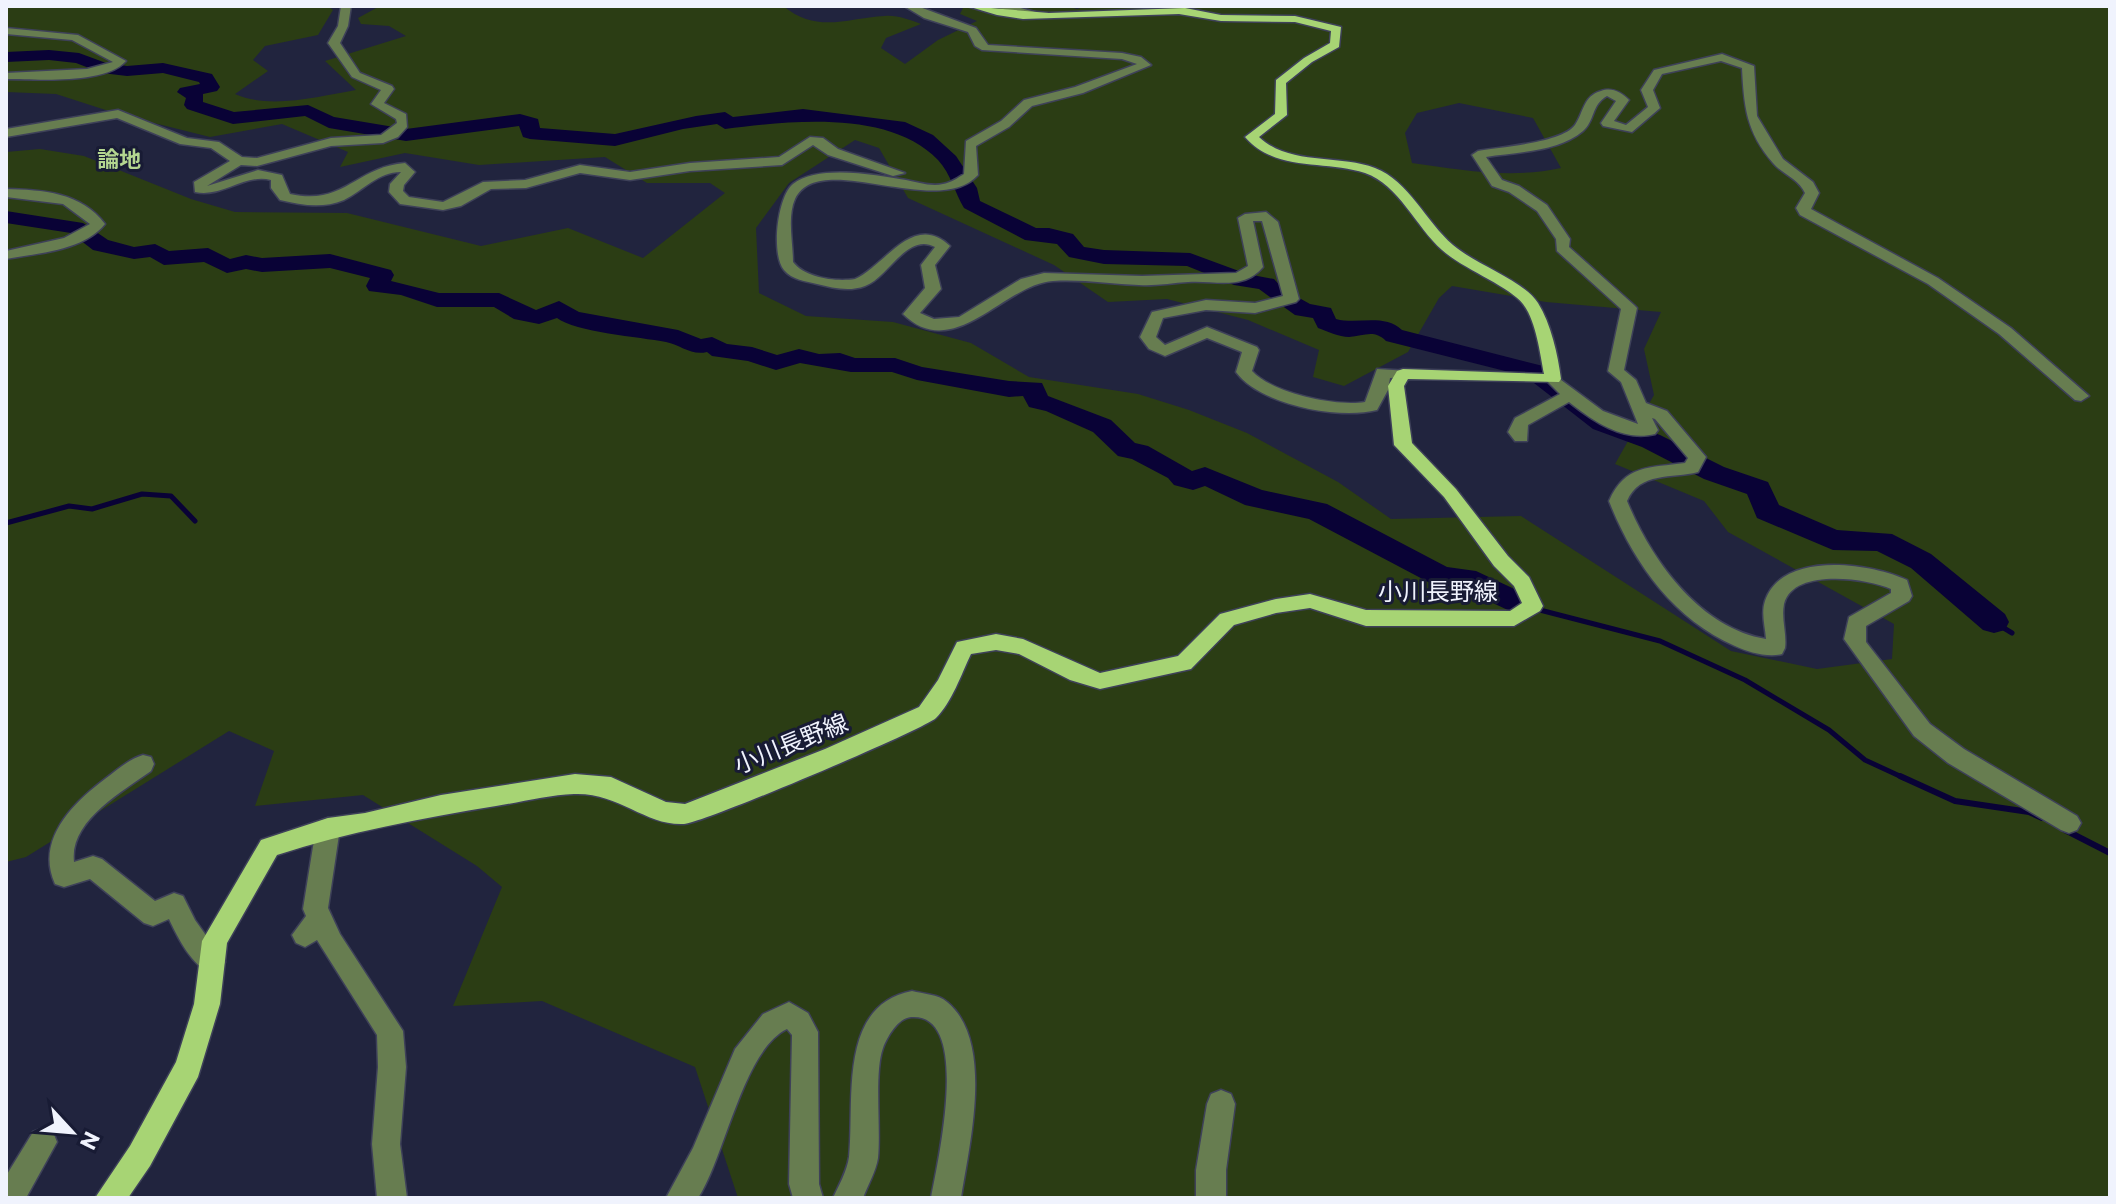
<svg xmlns="http://www.w3.org/2000/svg" width="2116" height="1204" viewBox="0 0 2116 1204" font-family="Commissioner,'Noto Sans JP',sans-serif">
  <rect width="100%" height="100%" fill="#21243e"/>
  <path fill="#2b3d14" fill-rule="evenodd" d="M 6,6 L 328,6 L 333,10 L 318,35 L 265,46 L 253,60 L 268,71 L 235,94 C 270,110 320,96 356,90 L 325,61 L 406,36 L 389,26 L 361,24 L 358,18 L 380,6 L 783,6 C 818,34 846,18 885,16 C 897,15 910,20 921,24 L 886,38 L 881,48 L 905,64 L 938,40 L 977,21 L 960,14 L 964,6 L 1067,6 L 1077,9 L 1086,6 L 2110,6 L 2110,1198 L 738,1198 L 695,1067 L 542,1001 L 453,1006 L 502,887 L 477,866 L 363,795 L 255,806 L 274,751 L 229,731 L 26,857 L 6,862 L 6,152 L 40,149 L 84,156 L 191,199 L 235,212 L 347,213 L 481,246 L 568,228 L 643,258 L 725,193 L 710,183 L 647,183 L 605,157 L 479,165 L 405,153 L 340,167 L 348,152 L 282,124 L 210,137 L 118,114 L 56,94 L 6,92 ZM 1459,103 L 1533,118 L 1561,168 C 1512,179 1461,170 1412,163 L 1405,133 L 1417,113 ZM 855,140 L 879,148 L 908,198 L 1054,265 L 1108,302 L 1167,299 L 1248,320 L 1319,350 L 1313,377 L 1344,386 L 1408,352 L 1439,298 L 1452,286 L 1546,302 L 1661,312 L 1644,349 L 1654,395 L 1615,464 L 1704,501 L 1728,532 L 1894,624 L 1892,659 L 1817,669 L 1731,651 L 1521,516 L 1391,519 L 1338,482 L 1247,433 L 1189,410 L 1138,394 L 1029,377 L 971,343 L 893,322 L 806,316 L 759,293 L 756,228 L 789,183 Z"/>
  <g fill="none" stroke-linecap="round" stroke-linejoin="round">
    <g stroke="#090236" stroke-width="5">
      <polyline points="6,523 69,506 92,509 142,494 171,496 195,521"/>
      <polyline points="1512,601 1527,606"/>
      <polyline points="1536,609 1660,641 1745,680 1829,730 1865,760 1904,778"/>
      <polyline points="1994,622 2012,633"/>
    </g>
    <g stroke="#090236" stroke-width="6">
      <polyline points="1900,776 1955,801 2029,812 2042,818"/>
      <polyline points="2065,830 2110,853"/>
    </g>
    <g fill="#090236" fill-rule="evenodd">
      <path d="M 49,50 L 79,53 L 106,63 L 127,66 L 163,63 L 212,74 L 220,87 L 217,91 L 203,94 L 203,102 L 234,112 L 308,105 L 334,117 L 406,129 L 520,114 L 538,119 L 540,128 L 615,134 L 696,116 L 725,112 L 733,117 L 803,109 L 905,122 L 933,135 L 956,156 L 977,188 L 980,201 L 1036,228 L 1049,228 L 1073,234 L 1084,247 L 1104,250 L 1190,253 L 1247,274 L 1274,279 L 1283,289 L 1310,304 L 1331,308 L 1336,319 C 1357,325 1384,313 1402,330 L 1543,366 L 1611,417 L 1660,435 L 1724,467 L 1768,482 L 1779,505 L 1837,530 L 1892,534 L 1931,554 L 2005,614 L 2009,622 L 2005,630 L 1994,633 L 1983,630 L 1911,568 L 1877,551 L 1833,550 L 1757,518 L 1747,494 L 1704,479 L 1642,447 L 1593,429 L 1525,376 L 1386,341 C 1374,329 1364,336 1349,337 C 1339,337 1327,331 1318,328 L 1313,318 L 1295,315 L 1259,289 L 1234,285 L 1187,266 L 1104,264 L 1069,257 L 1057,244 L 1025,240 L 964,208 C 955,193 951,174 938,160 C 889,109 789,121 725,129 L 717,124 L 683,129 L 615,146 L 530,139 L 523,137 L 519,126 L 406,141 L 329,128 L 305,116 L 233,124 L 187,109 L 184,105 L 186,98 L 177,92 L 180,88 L 200,84 L 199,82 L 163,73 L 127,76 L 102,73 L 76,63 L 49,60 L 6,62 L 6,52 Z"/>
      <path d="M 6,211 L 83,223 L 108,240 L 134,247 L 155,244 L 169,251 L 208,248 L 230,259 L 246,255 L 262,258 L 330,254 L 391,270 L 394,275 L 391,281 L 439,293 L 499,293 L 536,310 L 559,301 L 579,312 L 678,330 L 701,339 L 712,337 L 727,344 L 752,347 L 777,355 L 799,349 L 819,354 L 840,353 L 855,358 L 895,358 L 922,367 L 1009,381 L 1042,383 L 1048,396 L 1111,420 L 1135,443 L 1148,446 L 1192,471 L 1205,467 L 1262,490 L 1327,504 L 1447,567 L 1476,571 L 1523,593 L 1527,601 L 1523,609 L 1512,612 L 1461,588 L 1432,584 L 1309,519 L 1245,505 L 1205,486 L 1193,490 L 1174,485 L 1168,478 L 1132,459 L 1118,456 L 1093,432 L 1046,411 L 1029,407 L 1023,396 L 1009,397 L 917,380 L 892,372 L 851,372 L 800,363 L 776,370 L 748,361 L 712,356 L 707,352 C 691,356 681,345 666,342 C 640,337 575,332 557,318 L 539,324 L 514,319 L 494,307 L 437,307 L 401,295 L 369,291 L 366,286 L 370,278 L 330,268 L 262,272 L 246,269 L 227,273 L 204,262 L 164,265 L 150,257 L 134,259 L 93,250 L 71,233 L 6,223 Z"/>
    </g>
    <defs>
      <g id="minor">
        <path d="M 341,6 L 351,6 L 348,26 L 340,43 L 360,73 L 392,86 L 394,89 L 384,103 L 406,114 L 407,127 L 398,137 L 383,143 L 331,146 L 257,166 L 241,165 L 207,186 L 258,170 L 282,175 L 290,194 C 345,206 355,167 405,163 L 415,172 L 404,185 L 403,191 L 409,197 L 443,202 L 483,182 L 525,180 L 580,165 L 630,172 L 690,163 L 779,157 L 810,137 L 823,138 L 838,149 L 905,173 L 893,176 L 828,155 L 813,145 L 782,165 L 690,171 L 630,180 L 580,173 L 526,188 L 491,189 L 461,206 L 443,210 L 400,204 L 389,192 L 390,184 L 401,172 C 378,172 364,190 344,200 C 322,209 302,205 280,200 L 271,188 L 271,180 C 245,173 223,198 195,192 L 194,182 L 230,161 L 211,148 L 180,144 L 117,118 L 6,137 L 6,129 L 118,110 L 187,138 L 219,142 L 242,157 L 257,158 L 331,138 L 381,135 L 397,123 L 396,119 L 371,104 L 381,90 L 352,77 L 328,43 L 338,26 Z"/>
        <path d="M 904,6 L 917,6 L 976,28 L 988,45 L 1122,53 L 1141,57 L 1151,65 L 1083,93 L 1032,106 L 1009,127 L 976,146 L 978,175 C 937,220 819,148 795,199 C 787,217 793,243 793,262 C 805,278 836,282 855,279 C 885,266 913,211 950,246 L 935,265 L 941,289 L 920,313 L 934,319 L 959,317 L 1021,279 L 1044,273 L 1142,276 L 1236,273 L 1248,266 L 1238,218 L 1245,214 L 1266,212 L 1278,222 L 1299,299 L 1296,302 L 1255,313 L 1206,310 L 1163,318 L 1156,337 L 1165,345 L 1207,327 L 1257,347 L 1259,350 L 1252,371 C 1272,393 1336,407 1365,402 L 1377,369 L 1409,371 L 1409,377 L 1390,378 L 1388,390 L 1377,410 C 1339,420 1260,405 1236,372 L 1242,352 L 1207,338 L 1165,356 L 1149,349 L 1140,337 L 1152,312 L 1206,300 L 1255,303 L 1283,296 L 1262,221 L 1253,221 L 1263,267 C 1243,291 1215,280 1188,282 C 1172,283 1156,286 1139,285 C 1111,284 1082,279 1053,281 C 1004,284 954,364 903,314 L 925,288 L 921,265 L 935,247 C 907,232 888,278 865,286 C 849,292 833,288 817,284 C 806,281 792,280 784,270 C 771,255 777,197 793,184 C 818,164 877,175 906,180 C 917,182 931,187 943,184 C 950,183 958,178 964,174 L 966,141 L 1001,121 L 1024,100 L 1075,87 L 1137,64 L 1122,59 L 982,50 L 975,46 L 968,32 L 924,18 Z"/>
        <polygon points="989,6 1013,6 1035,12 1030,15"/>
        <path d="M 6,28 L 78,35 L 126,61 C 104,85 37,79 6,79 L 6,73 L 87,69 L 113,62 L 72,40 L 6,34 Z"/>
        <path d="M 1722,54 L 1754,66 L 1757,116 L 1783,159 L 1813,182 L 1819,193 L 1811,209 L 1938,278 L 2011,328 L 2089,396 L 2081,401 L 2075,400 L 1999,334 L 1928,284 L 1800,215 L 1796,208 L 1805,193 C 1799,179 1782,174 1773,163 C 1746,132 1744,106 1742,68 L 1721,61 L 1662,74 L 1653,90 L 1660,108 L 1632,132 L 1603,126 L 1601,123 L 1616,101 L 1607,96 C 1591,105 1595,121 1583,131 C 1559,152 1516,152 1486,157 L 1502,180 L 1519,186 L 1547,205 L 1570,239 L 1569,247 L 1634,305 L 1637,308 L 1624,370 L 1636,380 L 1646,403 L 1667,411 L 1706,457 L 1698,472 C 1672,479 1640,471 1627,501 C 1651,559 1699,628 1766,639 C 1765,626 1761,613 1765,601 C 1782,550 1871,563 1907,580 L 1912,596 L 1909,601 L 1866,626 L 1866,642 L 1930,724 L 1964,749 L 2077,816 L 2081,823 L 2077,830 L 2069,833 L 2061,830 L 1948,763 L 1914,736 L 1844,639 L 1849,617 L 1891,593 L 1891,589 C 1866,578 1793,568 1784,604 C 1781,619 1787,634 1785,648 L 1782,654 C 1768,658 1748,652 1735,646 C 1673,619 1633,562 1609,501 C 1625,464 1650,468 1685,463 L 1688,458 L 1655,419 L 1652,418 L 1658,430 L 1655,434 C 1623,442 1593,421 1569,402 L 1528,425 L 1527,441 L 1515,441 L 1508,432 L 1515,418 L 1560,394 L 1545,379 L 1553,374 L 1603,411 L 1638,424 L 1621,382 L 1608,371 L 1621,309 L 1557,251 L 1556,239 L 1537,211 L 1509,192 L 1492,186 L 1472,155 L 1478,151 C 1500,147 1562,143 1575,125 C 1584,112 1583,96 1601,91 C 1612,87 1621,92 1629,100 L 1614,121 L 1626,125 L 1648,107 L 1641,90 L 1654,70 Z"/>
        <path d="M 6,189 C 43,190 81,192 105,224 C 83,251 38,253 6,259 L 6,251 L 64,238 L 90,224 L 63,204 L 6,197 Z"/>
        <path d="M 143,755 L 151,757 L 154,764 L 151,771 C 122,792 69,821 74,862 L 93,856 L 102,859 L 155,901 L 174,893 L 183,896 L 195,920 L 225,962 L 221,971 L 212,974 C 192,966 178,938 169,919 L 153,926 L 144,923 L 90,879 L 64,887 L 55,884 C 35,840 73,803 105,779 C 117,770 129,759 143,755 Z"/>
        <polygon points="328,818 336,821 340,828 328,908 340,934 403,1031 406,1067 400,1144 407,1198 377,1198 372,1144 378,1067 377,1035 317,940 305,947 296,943 292,935 306,916 303,909 316,828 320,821"/>
        <path d="M 912,991 C 923,994 938,994 947,1002 C 995,1041 969,1146 961,1198 L 931,1198 C 937,1164 973,1012 911,1017 C 898,1018 887,1037 883,1048 C 874,1072 881,1129 878,1158 C 876,1171 868,1185 863,1198 L 833,1198 C 839,1185 847,1171 849,1157 C 855,1102 837,1005 912,991 Z"/>
        <path d="M 789,1002 L 808,1013 L 818,1032 L 819,1184 L 823,1198 L 793,1198 L 789,1184 L 792,1035 L 787,1029 C 743,1050 725,1157 698,1198 L 666,1198 L 693,1148 L 735,1049 L 763,1014 Z"/>
        <polygon points="1221,1090 1231,1094 1235,1104 1226,1170 1226,1198 1196,1198 1196,1170 1207,1104 1211,1094"/>
        <polygon points="43,1128 53,1132 57,1142 26,1198 6,1198 6,1176 33,1132"/>
      </g>
      <path id="major" d="M 967,6 L 1049,13 L 1185,8 L 1221,15 L 1295,16 L 1341,27 L 1339,47 L 1312,62 L 1286,83 L 1287,115 L 1259,137 C 1290,166 1338,154 1375,168 C 1409,181 1426,222 1453,245 C 1476,265 1523,280 1538,303 C 1551,324 1558,355 1561,379 L 1559,382 L 1408,379 L 1404,386 L 1412,443 L 1456,489 L 1508,556 L 1529,577 L 1543,606 L 1540,611 L 1514,626 L 1366,626 L 1310,608 L 1276,613 L 1234,625 L 1191,669 L 1100,689 L 1070,680 L 1019,654 L 996,650 L 971,654 C 961,675 952,702 936,718 C 923,730 703,823 684,824 C 646,826 618,792 574,794 C 549,795 522,802 496,806 C 423,818 348,832 277,855 L 227,943 L 220,1004 L 198,1077 L 150,1166 L 128,1198 L 95,1198 L 130,1146 L 176,1062 L 194,1004 L 202,941 L 261,840 L 328,818 L 365,813 L 441,795 L 575,774 L 611,777 L 666,802 L 685,804 L 825,749 L 919,707 L 938,680 L 957,642 L 996,634 L 1023,639 L 1100,673 L 1178,656 L 1220,614 L 1276,599 L 1310,594 L 1366,610 L 1510,611 L 1522,603 L 1514,586 L 1494,566 L 1444,497 L 1394,445 L 1388,386 L 1397,371 L 1403,369 L 1544,374 C 1540,353 1536,321 1523,304 C 1509,286 1463,269 1442,250 C 1416,227 1399,185 1365,173 C 1325,160 1275,172 1245,137 L 1275,114 L 1276,80 L 1304,58 L 1330,43 L 1331,31 L 1295,22 L 1221,21 L 1179,14 L 1023,19 L 997,15 Z"/>
    </defs>
    <use href="#minor" stroke="#3e4159" stroke-width="3"/>
    <use href="#major" stroke="#3e4159" stroke-width="3"/>
    <use href="#minor" fill="#677d50" fill-rule="evenodd"/>
    <use href="#major" fill="#a7d474" fill-rule="evenodd"/>
  </g>
  <g text-anchor="middle" stroke-width="6" stroke-linejoin="round" paint-order="stroke">
    <g font-size="22" font-weight="bold" fill="#b4d690" stroke="#181b34">
      <text x="119" y="167">論地</text>
    </g>
    <g font-size="24" fill="#f0f3fd" stroke="#181b34">
      <text x="1438" y="600">小川長野線</text>
      <text transform="translate(791 744) rotate(-22)" y="8">小川長野線</text>
    </g>
  </g>
  <rect width="2116" height="1204" fill="none" stroke="#f0f3fd" stroke-width="16"/>
  <g transform="translate(72 1132) rotate(116)" stroke="#181b34" stroke-width="6" paint-order="stroke">
  <path d="M0-6L14 30L0 20L-14 30Z" fill="#f0f3fd"/>
  <text y="-12" font-size="22" font-weight="bold" text-anchor="middle" fill="#f0f3fd">N</text>
  </g>
</svg>
